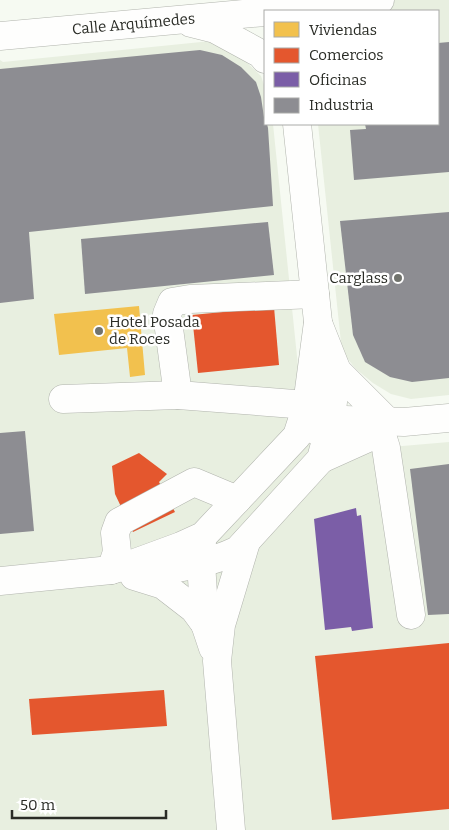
<svg xmlns="http://www.w3.org/2000/svg" width="449" height="830" viewBox="0 0 449 830" font-family="Bitter,serif">
  <rect width="100%" height="100%" fill="#f6faf2"/>
  <g fill="#e8efe0">
    <polygon points="305,0 449,0 449,395 411,399 391,394 373,383 356,369 342,352 318,124 438,124 438,11 306,11"/>
    <polygon points="211,41 239,55 261,76 265,88 265,124 273,124 298,366 379,448 449,442 449,830 0,830 0,60 3,62"/>
  </g>
  <polygon fill="#f2c14e" points="139,306 145,375 130,377 127,348 59,355 54,314"/>
  <g fill="#e4572e">
    <polygon points="274,307 279,365 198,373 192,315"/>
    <polygon points="139,453 167,474 159,482 175,512 133,532 115,494 112,466"/>
    <polygon points="449,643 449,809 332,820 315,656"/>
    <polygon points="164,690 167,726 32,735 29,699"/>
  </g>
  <polygon fill="#7b5ea7" points="356,508 357,516 361,515 373,628 352,631 351,627 325,630 314,519"/>
  <g fill="#8d8d92">
    <polygon points="449,42 449,172 354,180 350,130 366,129 365,124 438,124 438,43"/>
    <polygon points="200,50 222,55 241,67 256,82 261,97 265,124 267,124 268,128 273,206 29,232 34,299 0,303 0,69"/>
    <polygon points="449,212 449,378 412,382 390,377 365,362 353,335 340,221"/>
    <polygon points="268,222 274,275 85,294 81,239"/>
    <polygon points="25,431 34,531 0,534 0,433"/>
    <polygon points="449,464 449,614 428,615 410,469"/>
  </g>
  <g fill="none" stroke-linecap="round" stroke-linejoin="round">
    <defs>
      <g id="minor">
        <polyline points="271,11 380,0"/>
        <polyline points="191,23 215,29 261,54 265,59"/>
        <path id="s1" d="M 0,36 L 265,12"/>
        <polyline points="337,371 386,420"/>
        <polyline points="63,399 178,395"/>
        <polyline points="307,405 178,395 167,314 172,302 190,299 315,294"/>
        <polyline points="315,430 345,420 404,422 449,418"/>
        <polyline points="321,459 381,432 386,448 411,615"/>
        <polyline points="202,545 201,563 205,624 213,648"/>
        <polyline points="111,570 117,552 115,533 119,522 194,482 237,500"/>
        <path d="M 139,574 C 173,569 207,565 238,550 L 321,459 L 330,425 L 337,371 L 318,323"/>
        <polyline points="134,576 163,585 194,609 205,624"/>
        <polyline points="0,581 111,570 132,564 181,546 203,536 297,436 307,405 318,322 297,124"/>
        <polyline points="231,830 217,661 221,625 246,542"/>
      </g>
    </defs>
    <use href="#minor" stroke="#b1b4ad" stroke-width="29"/>
    <use href="#minor" stroke="#fefefd" stroke-width="28"/>
  </g>
  <g fill="#71736d" stroke="#fff" stroke-width="2">
    <circle cx="398" cy="278" r="5"/>
    <circle cx="99" cy="331" r="5"/>
  </g>
  <g text-anchor="middle" stroke-width="5" stroke-linejoin="round" paint-order="stroke">
    <g font-size="15" fill="#292b25" stroke="#fff">
      <text dy="5" stroke="none"><textPath href="#s1" startOffset="134">Calle Arquímedes</textPath></text>
    </g>
    <g font-size="15" fill="#292b25" stroke="#fff" text-anchor="end">
      <text x="388" y="283">Carglass</text>
      <text x="109" y="327" text-anchor="start">Hotel Posada<tspan x="109" dy="17">de Roces</tspan></text>
    </g>
  </g>
  <rect x="264" y="10" width="175" height="115" fill="#ffffff" stroke="#a9aaa8"/>
  <rect x="274" y="22" width="25" height="15" fill="#f2c14e" stroke="#a9aaa8"/>
  <text x="309" y="35" font-size="15" fill="#292b25">Viviendas</text>
  <rect x="274" y="48" width="25" height="15" fill="#e4572e" stroke="#a9aaa8"/>
  <text x="309" y="60" font-size="15" fill="#292b25">Comercios</text>
  <rect x="274" y="72" width="25" height="15" fill="#7b5ea7" stroke="#a9aaa8"/>
  <text x="309" y="85" font-size="15" fill="#292b25">Oficinas</text>
  <rect x="274" y="98" width="25" height="15" fill="#8d8d92" stroke="#a9aaa8"/>
  <text x="309" y="110" font-size="15" fill="#292b25">Industria</text>
  <path d="M12 810v8h154v-8" fill="none" stroke="#292b25" stroke-width="2.5"/>
  <text x="20" y="810" font-size="15" fill="#292b25" stroke="#ffffff" stroke-width="4" paint-order="stroke">50 m</text>
</svg>
